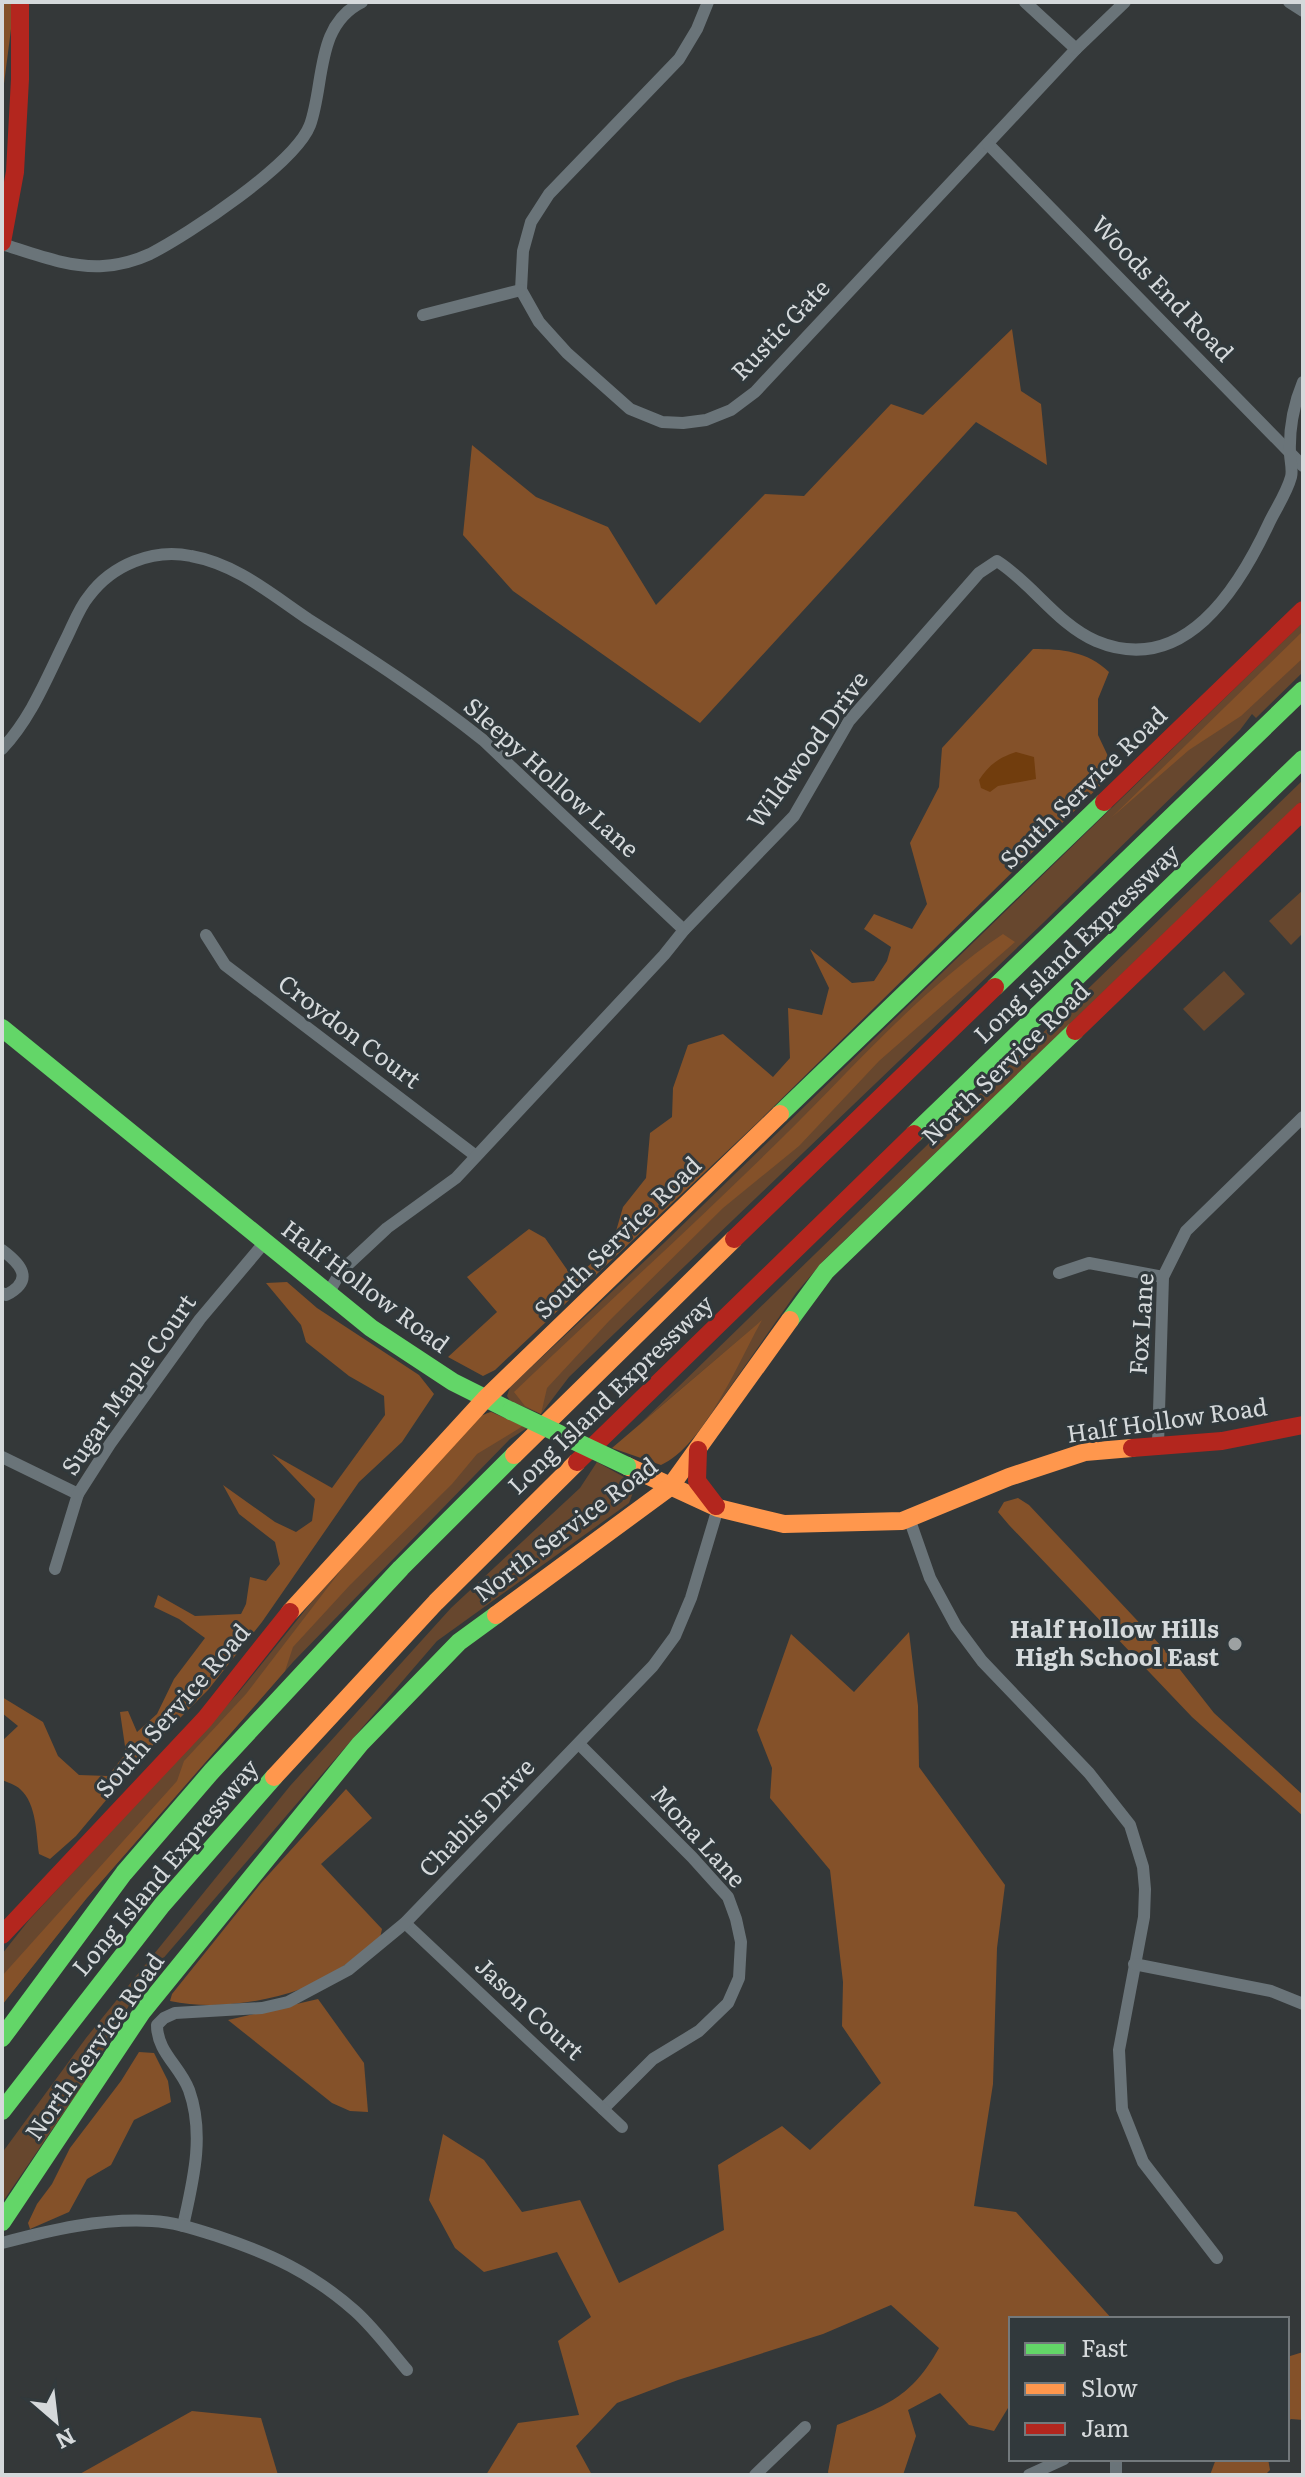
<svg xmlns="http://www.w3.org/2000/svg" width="1305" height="2477" viewBox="0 0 1305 2477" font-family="Literata,serif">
  <rect width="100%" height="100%" fill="#343839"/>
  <g fill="#67472e">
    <polygon points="1303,622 1303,672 1256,718 1252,714 1240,730 1043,923 569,1377 541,1414 510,1401 507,1396 510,1387 665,1242"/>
    <polygon points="1303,780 1303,800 825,1259 796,1293 707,1420 760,1322 640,1424"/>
    <polygon points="1303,890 1303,933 1291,945 1269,921"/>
    <polygon points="1224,971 1245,994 1204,1031 1183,1009"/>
    <polygon points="491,1412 527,1428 510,1439 293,1662 86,1899 2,2005 2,1954 29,1920 239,1692 372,1527 487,1413"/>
    <polygon points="597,1462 633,1482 634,1490 629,1503 437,1641 142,1983 86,2080 2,2203 2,2153 86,2038 290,1786 451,1608 580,1488"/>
  </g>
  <g fill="#845129">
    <polygon points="2,2 13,2 14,6 2,99"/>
    <polygon points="1012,329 1021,391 1041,404 1047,465 976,422 700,723 513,591 463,535 472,445 536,497 608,527 656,605 765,494 804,496 891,404 923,415"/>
    <polygon points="1303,631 1303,658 1241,716 1189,750 1111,818"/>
    <path d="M 1033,649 C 1062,649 1087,651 1109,672 L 1098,699 L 1098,735 L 1115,771 L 756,1124 L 495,1370 L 483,1376 L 448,1357 L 497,1312 L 467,1277 L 529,1229 L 545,1238 L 568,1271 L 585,1269 L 612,1245 L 623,1207 L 646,1178 L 650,1133 L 672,1117 L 673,1088 L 688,1045 L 723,1034 L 773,1077 L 790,1058 L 788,1008 L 822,1015 L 829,988 L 810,949 L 852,983 L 874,981 L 887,961 L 891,947 L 864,929 L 874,914 L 912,929 L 927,904 L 910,843 L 939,787 L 942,748 Z"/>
    <path d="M 1003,934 L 1015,942 L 879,1061 L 799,1146 L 723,1208 L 609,1321 L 547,1388 L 541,1414 L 525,1406 L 514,1392 C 604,1306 696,1223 784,1136 C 854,1067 921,989 1003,934 Z"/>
    <path d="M 287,1282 L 317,1308 L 419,1375 L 434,1394 L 402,1442 L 359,1482 L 262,1622 L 208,1690 L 149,1749 L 76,1836 L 50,1859 L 39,1854 C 36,1834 37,1804 20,1789 C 16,1785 7,1782 2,1780 L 2,1741 L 18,1726 L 2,1713 L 2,1697 L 43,1722 L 58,1756 L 79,1775 L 108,1776 L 126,1753 L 120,1712 L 128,1711 L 137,1732 L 157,1714 L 174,1679 L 205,1638 L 179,1619 L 154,1607 L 158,1595 L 195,1616 L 241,1614 L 246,1604 L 250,1577 L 266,1581 L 280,1564 L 275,1542 L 239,1514 L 223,1485 L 275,1522 L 296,1532 L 312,1521 L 315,1499 L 272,1454 L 332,1488 L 385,1415 L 384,1396 L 349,1376 L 306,1342 L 301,1325 L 266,1283 Z"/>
    <path d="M 762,1320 C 739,1361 704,1446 661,1465 L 612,1448 Z"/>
    <polygon points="491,1412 523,1426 477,1454 452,1484 350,1585 293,1647 285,1671 86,1899 2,2005 2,1976 177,1781 184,1761 246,1694 371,1531 480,1416"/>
    <polygon points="1018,1498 1029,1505 1163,1648 1214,1713 1303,1795 1303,1816 1192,1717 1009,1525 998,1512 1004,1502"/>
    <path d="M 909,1632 L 918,1706 L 919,1767 L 1005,1885 L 997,1948 L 993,2084 L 974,2206 L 1016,2212 L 1112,2319 L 1011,2319 L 1011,2403 L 994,2431 L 969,2425 L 940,2393 L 908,2410 L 916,2436 L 903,2475 L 829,2475 L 828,2472 L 837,2425 C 887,2405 911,2398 939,2348 L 891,2305 L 823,2334 L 678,2380 L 617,2403 L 576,2446 L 592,2475 L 486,2475 L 518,2423 L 579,2415 L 558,2341 L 591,2317 L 557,2252 L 484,2272 L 455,2248 L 429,2200 L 443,2134 L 484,2160 L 522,2212 L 580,2200 L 619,2283 L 724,2230 L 718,2165 L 782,2126 L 810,2150 L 881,2083 L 842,2026 L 843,1982 L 830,1870 L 770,1798 L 772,1768 L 757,1730 L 791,1634 L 854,1692 Z"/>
    <path d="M 346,1789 L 372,1818 L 321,1864 L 382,1929 L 380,1938 C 362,1954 323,1982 301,1989 C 262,2003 211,2010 170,2001 L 172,1994 L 261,1883 Z"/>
    <polygon points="318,1999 364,2063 368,2112 350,2111 332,2103 228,2020"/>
    <polygon points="139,2052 154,2053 168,2081 171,2102 134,2120 111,2165 87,2179 69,2212 30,2229 28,2223 37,2204 52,2184 70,2148 121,2081"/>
    <polygon points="1303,2352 1303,2420 1291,2419 1287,2422 1287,2357"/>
    <polygon points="192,2411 261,2418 278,2475 78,2475"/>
    <polygon points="1216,2459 1268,2459 1270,2470 1265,2475 1210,2475"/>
  </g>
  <path fill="#713d0d" d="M 1016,752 L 1034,757 L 1036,779 L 998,786 L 990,792 L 981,788 L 979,780 C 989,765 998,758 1016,752 Z"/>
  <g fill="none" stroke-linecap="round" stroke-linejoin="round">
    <g stroke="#6a7479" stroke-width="12">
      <polyline points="708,2 697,29 679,59 549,194 531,222 523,251 521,290 539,322 567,353 630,409 662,422 683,423 706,420 731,410 755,392 1076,49 1125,2"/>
      <polyline points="1025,2 1076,49"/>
      <polyline points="1289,2 1303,11"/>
      <polyline points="988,144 1303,466"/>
      <path d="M 2,244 C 34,254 69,268 103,266 C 118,265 137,260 150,254 C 189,234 295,164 310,125 C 325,83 315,25 362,2"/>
      <polyline points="423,315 521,290"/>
      <path d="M 2,749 C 32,717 47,677 66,639 C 73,625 79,608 89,596 C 112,565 153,548 191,556 C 236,564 271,594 308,619 C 368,657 428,696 483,740 L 684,930"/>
      <polyline points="206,935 225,965 476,1156"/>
      <path d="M 2,1250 C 21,1264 35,1280 6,1295 L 2,1293"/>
      <polyline points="1059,1273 1089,1263 1163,1277"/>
      <path d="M 329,1292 L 341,1271 L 387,1228 L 456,1178 L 664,955 L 684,930 L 794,816 L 849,721 L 979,573 L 997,561 C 1033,584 1057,624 1096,641 C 1184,678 1239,588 1270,521 C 1277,507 1287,492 1291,477 C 1293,470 1290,460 1290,453 C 1289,427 1293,406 1303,382"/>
      <polyline points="1158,1445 1163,1277 1186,1231 1303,1117"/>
      <polyline points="2,1457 78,1494"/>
      <polyline points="909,1518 930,1578 956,1626 982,1661 1089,1773 1130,1825 1143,1867 1145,1889 1144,1917 1119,2050 1122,2109 1143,2162 1217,2258"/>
      <polyline points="55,1569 78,1494 110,1444 200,1319 265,1242"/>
      <polyline points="580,1745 692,1857 728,1897 736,1919 741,1942 739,1978 728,2003 699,2031 653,2059 603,2109"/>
      <polyline points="405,1923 622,2127"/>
      <polyline points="1134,1964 1271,1991 1303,2004"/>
      <path d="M 183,2226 C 193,2181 205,2135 189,2090 C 180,2066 157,2052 157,2025 L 164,2018 L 175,2013 L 262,2008 L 288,2002 L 348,1970 L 405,1923 L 653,1666 L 675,1636 L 691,1598 L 718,1508"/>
      <path d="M 2,2243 C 51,2230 101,2218 152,2221 C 174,2222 195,2229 217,2236 C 271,2254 312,2273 355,2311 C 374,2328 390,2350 407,2370"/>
      <polyline points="755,2475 805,2427"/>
      <polyline points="1029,2475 1064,2459"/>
      <polyline points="1116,2475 1116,2459"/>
    </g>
    <g stroke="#63d668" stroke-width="18">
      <polyline points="995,987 1303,690"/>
      <polyline points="2,1028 371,1328 453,1382 511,1411"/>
      <polyline points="780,1114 1104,802"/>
      <polyline points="914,1134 1303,759"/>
      <polyline points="790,1320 826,1271 1075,1031"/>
      <polyline points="2,2038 124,1873 212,1771 401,1568 514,1455"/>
      <polyline points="2,2111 162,1905 274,1777"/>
      <polyline points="2,2222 142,2012 360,1744 459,1642 496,1615"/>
    </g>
    <g stroke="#ff974d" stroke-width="18">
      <polyline points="514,1455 734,1239"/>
      <polyline points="627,1466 718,1508 784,1524 902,1521 1009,1477 1085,1452 1132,1448"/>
      <polyline points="290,1612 485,1399 780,1114"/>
      <polyline points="496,1615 670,1487 790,1320"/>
      <polyline points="274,1777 436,1602 577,1462"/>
    </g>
    <g stroke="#b3261e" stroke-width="18">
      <polyline points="2,242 15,172 20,79 20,2"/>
      <polyline points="1104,802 1303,610"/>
      <polyline points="1075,1031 1303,811"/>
      <polyline points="734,1239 995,987"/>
      <polyline points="1132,1448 1222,1441 1303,1425"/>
      <polyline points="698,1450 697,1481 716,1506"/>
      <polyline points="577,1462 914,1134"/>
      <polyline points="2,1935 205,1719 290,1612"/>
    </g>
    <polyline stroke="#63d668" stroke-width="18" points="511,1411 627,1466"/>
  </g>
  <circle fill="#9da1a2" stroke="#31393c" stroke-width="3" cx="1235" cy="1644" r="8"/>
  <g text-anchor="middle" stroke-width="6" stroke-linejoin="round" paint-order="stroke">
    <g font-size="24" fill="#d5d9db" stroke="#31393c">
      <text transform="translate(1162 289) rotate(46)" y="8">Woods End Road</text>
      <text transform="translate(781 330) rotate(-46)" y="8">Rustic Gate</text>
      <text transform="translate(808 750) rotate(-54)" y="8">Wildwood Drive</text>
      <text transform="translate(551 778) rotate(42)" y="8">Sleepy Hollow Lane</text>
      <text transform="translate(1084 788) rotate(-44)" y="8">South Service Road</text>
      <text transform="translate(1077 944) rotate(-44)" y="8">Long Island Expressway</text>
      <text transform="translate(349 1032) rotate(37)" y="8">Croydon Court</text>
      <text transform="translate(1006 1064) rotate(-44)" y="8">North Service Road</text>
      <text transform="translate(618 1238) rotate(-44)" y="8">South Service Road</text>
      <text transform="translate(365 1287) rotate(37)" y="8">Half Hollow Road</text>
      <text transform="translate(1142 1324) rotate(-86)" y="8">Fox Lane</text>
      <text transform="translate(129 1385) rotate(-55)" y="8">Sugar Maple Court</text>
      <text transform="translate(611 1395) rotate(-44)" y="8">Long Island Expressway</text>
      <text transform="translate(1167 1421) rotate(-8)" y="8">Half Hollow Road</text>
      <text transform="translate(566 1530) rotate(-37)" y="8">North Service Road</text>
      <text transform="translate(173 1711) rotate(-49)" y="8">South Service Road</text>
      <text transform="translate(477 1818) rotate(-46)" y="8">Chablis Drive</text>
      <text transform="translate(698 1837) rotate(48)" y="8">Mona Lane</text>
      <text transform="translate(166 1868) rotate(-50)" y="8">Long Island Expressway</text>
      <text transform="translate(529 2009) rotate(43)" y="8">Jason Court</text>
      <text transform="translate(95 2047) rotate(-55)" y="8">North Service Road</text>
    </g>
    <g font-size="24" font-weight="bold" fill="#d5d9db" stroke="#31393c" text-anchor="end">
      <text x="1219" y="1638">Half Hollow Hills<tspan x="1219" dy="28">High School East</tspan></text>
    </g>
  </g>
  <rect width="1305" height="2477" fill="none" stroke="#d5d9db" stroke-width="8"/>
  <rect x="1009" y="2317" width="280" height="144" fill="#31393c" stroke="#73797c" stroke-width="2"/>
  <rect x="1025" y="2343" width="40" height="12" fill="#63d668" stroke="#73797c" stroke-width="2"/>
  <text x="1081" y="2357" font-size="24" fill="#d5d9db">Fast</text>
  <rect x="1025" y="2383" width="40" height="12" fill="#ff974d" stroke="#73797c" stroke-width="2"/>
  <text x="1081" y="2397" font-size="24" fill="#d5d9db">Slow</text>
  <rect x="1025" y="2423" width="40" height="12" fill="#b3261e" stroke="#73797c" stroke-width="2"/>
  <text x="1081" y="2437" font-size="24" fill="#d5d9db">Jam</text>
  <g transform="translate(56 2421) rotate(152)" stroke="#31393c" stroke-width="6" paint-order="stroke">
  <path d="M0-6L14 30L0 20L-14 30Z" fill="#d5d9db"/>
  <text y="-12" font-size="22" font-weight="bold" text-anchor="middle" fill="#d5d9db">N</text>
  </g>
</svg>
